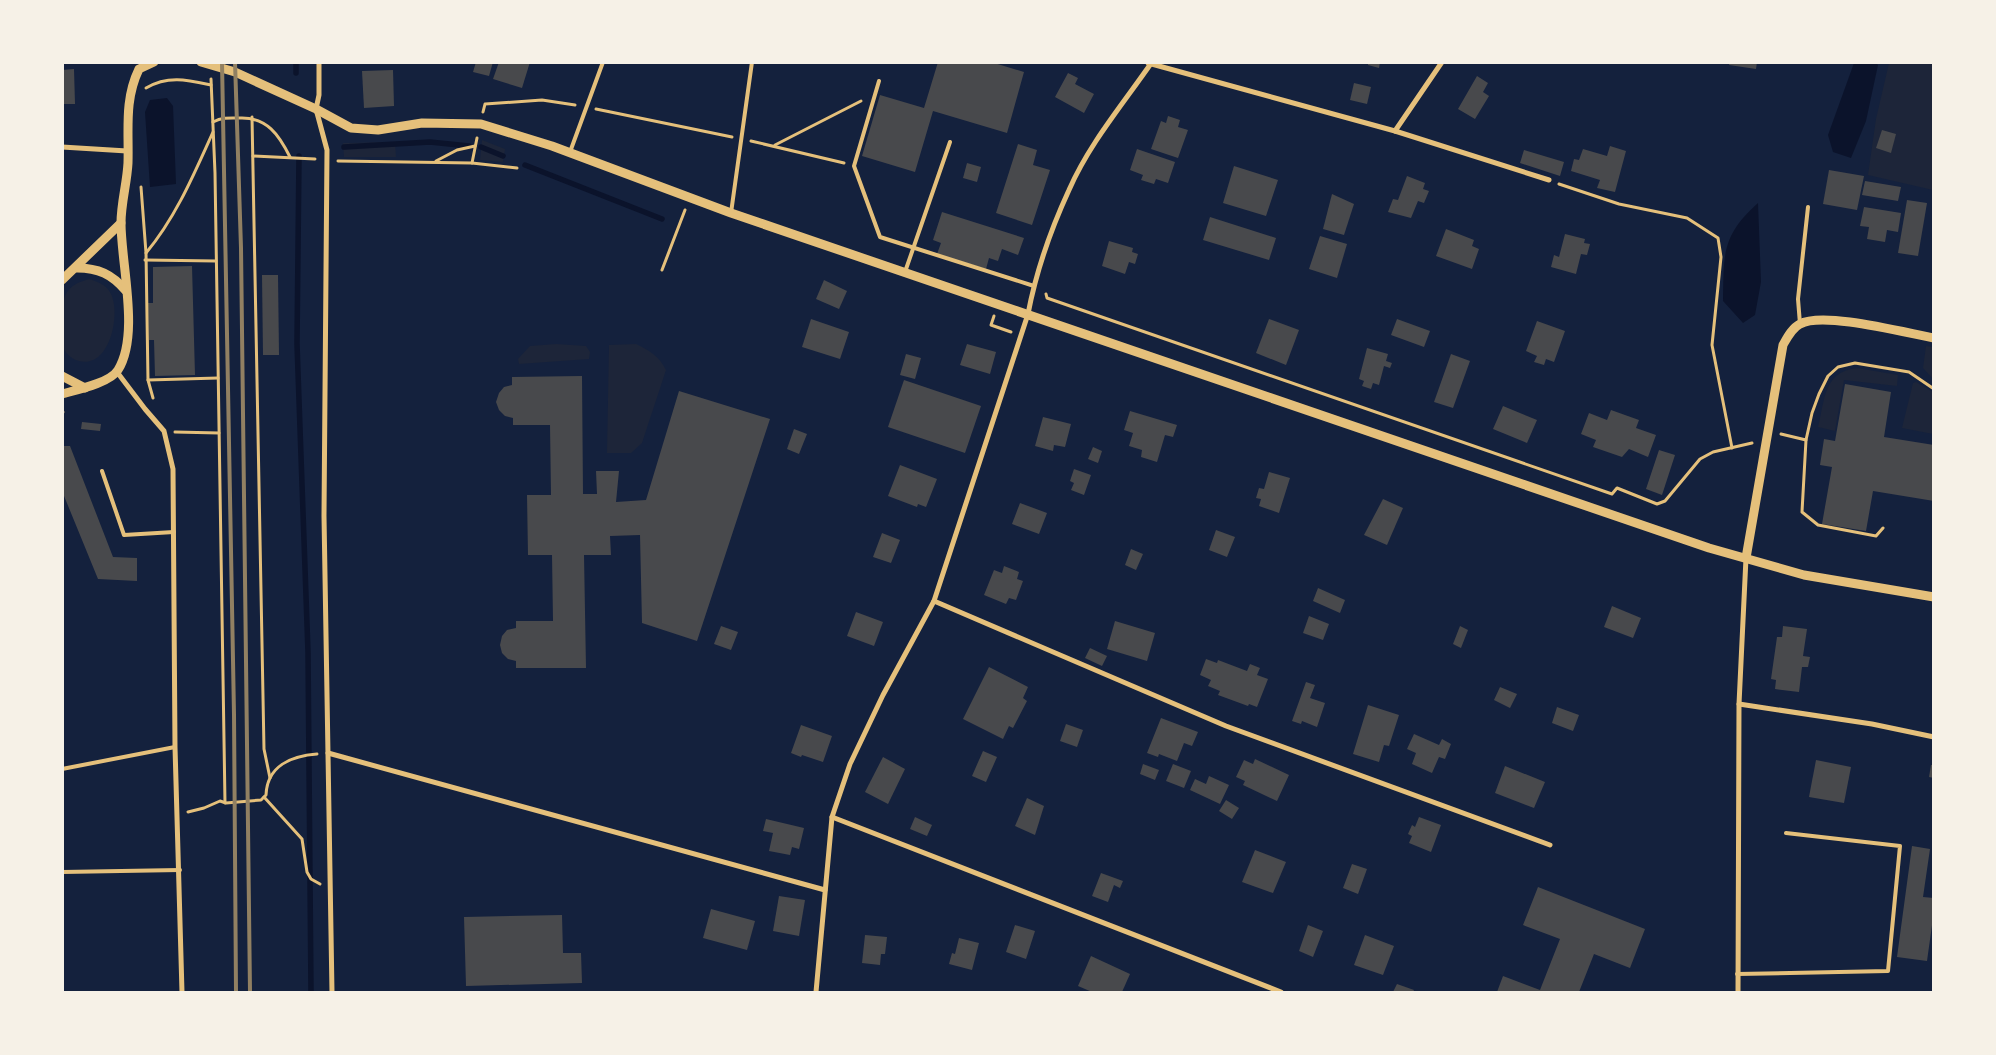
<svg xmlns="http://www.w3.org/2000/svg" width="1996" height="1055" viewBox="0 0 1996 1055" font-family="'Roboto Serif',serif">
  <rect width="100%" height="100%" fill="#14213d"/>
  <g fill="#1d2539">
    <polygon points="1889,63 1933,63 1933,190 1868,175 1876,119"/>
    <polygon points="482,140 505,149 503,162 480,160"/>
    <polygon points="395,142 396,157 344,157 343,143"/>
    <path d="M 89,279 C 98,282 106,284 111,294 C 121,314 110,369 79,361 C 72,360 64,352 62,345 C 60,338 61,303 65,296 C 70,285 79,282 89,279 Z"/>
    <polygon points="556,344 586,346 590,352 589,359 519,364 518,359 530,346"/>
    <path d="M 636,344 C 650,351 659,356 666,370 L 642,443 L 631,453 L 607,453 L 609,345 Z"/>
    <polygon points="1926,346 1933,347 1933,379 1923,368"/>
    <path d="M 1857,368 L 1898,375 L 1897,386 L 1844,380 L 1835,431 L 1818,427 C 1825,400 1823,372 1857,368 Z"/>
    <polygon points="1916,382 1933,392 1933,434 1902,428 1913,383"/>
  </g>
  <g fill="#0b132b">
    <polygon points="1854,63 1876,63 1878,65 1866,121 1851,158 1833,152 1828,135"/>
    <polygon points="167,98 173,106 176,184 150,187 145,112 150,100"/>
    <path d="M 1758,203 L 1761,282 L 1755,315 L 1743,323 L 1723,301 C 1724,255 1721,236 1758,203 Z"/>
  </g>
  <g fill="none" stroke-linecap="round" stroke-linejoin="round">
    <g stroke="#0b132b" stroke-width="5.5">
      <polyline points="296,62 296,73"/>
      <polyline points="344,147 430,142 469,146"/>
      <polyline points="481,147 503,156"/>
      <polyline points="299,156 297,344 308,652 311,992"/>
      <polyline points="525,165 662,219"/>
    </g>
  </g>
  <g fill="#48494c">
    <polygon points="476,62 493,62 489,76 473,72"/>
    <polygon points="499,62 530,62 522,88 493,79"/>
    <polygon points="938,62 991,62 1024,72 1007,133 933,111 915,172 862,156 880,95 924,108"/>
    <polygon points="1368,62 1380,62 1379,68 1368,65"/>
    <polygon points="1730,62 1757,62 1756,69 1729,65"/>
    <polygon points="74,69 75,104 62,104 62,70"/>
    <polygon points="393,70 394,106 364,108 362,71"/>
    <polygon points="1068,73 1078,78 1075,84 1094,94 1084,113 1055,97"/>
    <polygon points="1477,76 1488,83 1483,92 1489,96 1475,119 1458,109"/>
    <polygon points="1354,83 1371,87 1367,104 1350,100"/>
    <polygon points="1168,116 1180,120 1178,127 1188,130 1178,158 1151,149 1161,121 1166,123"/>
    <polygon points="1882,130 1896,134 1891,153 1876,148"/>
    <polygon points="1018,144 1037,150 1033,165 1050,170 1032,225 996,213"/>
    <polygon points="1610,146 1626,151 1615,192 1597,188 1600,180 1571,171 1574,159 1579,160 1583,149 1607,156"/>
    <polygon points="1137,149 1175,162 1168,183 1156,179 1154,184 1141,180 1143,175 1130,170"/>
    <polygon points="1524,150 1564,162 1560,176 1520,163"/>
    <polygon points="967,163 981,167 977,182 963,178"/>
    <polygon points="1234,166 1278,180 1266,216 1223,203"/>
    <polygon points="1829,170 1864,176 1857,210 1823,204"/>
    <polygon points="1407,176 1425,183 1423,189 1429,191 1424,203 1418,201 1411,218 1388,212 1393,199 1398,200"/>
    <polygon points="1865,181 1901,187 1898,201 1862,195"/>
    <polygon points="1332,194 1354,204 1344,235 1323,229"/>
    <polygon points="1907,200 1927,203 1918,256 1898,253"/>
    <polygon points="1864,207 1901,213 1898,232 1887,230 1885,242 1867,239 1869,227 1860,226"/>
    <polygon points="942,212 1024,238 1018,255 1002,249 998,261 989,258 986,269 937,254 941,243 933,240"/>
    <polygon points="1210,217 1276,238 1269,260 1203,240"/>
    <polygon points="1446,229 1474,240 1472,246 1479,249 1472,269 1436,256"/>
    <polygon points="1565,234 1585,239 1584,243 1590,244 1587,255 1581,254 1576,274 1551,267 1554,255 1559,257"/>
    <polygon points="1320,236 1347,244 1337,278 1309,269"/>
    <polygon points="1109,241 1133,248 1132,252 1138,254 1135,264 1129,262 1125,274 1102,266"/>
    <polygon points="192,266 195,375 155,376 154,340 149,340 148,303 153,303 153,267"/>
    <polygon points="262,275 278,275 279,355 263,355"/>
    <polygon points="824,280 847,291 839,309 816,299"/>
    <polygon points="811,319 849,332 840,359 802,347"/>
    <polygon points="1269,319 1299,330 1286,365 1256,353"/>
    <polygon points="1397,319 1430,331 1424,347 1391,335"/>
    <polygon points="1537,321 1565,331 1554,362 1546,359 1544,365 1534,362 1537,356 1526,351"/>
    <polygon points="967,344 996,352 990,374 960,365"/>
    <polygon points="1367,348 1388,354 1386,361 1392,363 1390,368 1384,366 1379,385 1373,383 1371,389 1362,386 1364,381 1359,379"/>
    <polygon points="906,354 921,358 915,379 900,375"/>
    <polygon points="1451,354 1470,361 1453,408 1434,402"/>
    <polygon points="582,376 583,494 597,494 596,471 619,471 616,502 646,500 679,391 770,419 697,641 642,623 640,535 610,536 611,555 584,555 586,668 516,668 516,661 508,659 502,653 500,645 502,636 507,630 516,628 516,621 553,621 552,555 528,555 527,495 551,495 550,425 513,425 513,418 505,416 499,410 496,402 499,393 504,387 512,385 512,377"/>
    <polygon points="904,380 981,406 965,453 888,427"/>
    <polygon points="1845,384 1891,392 1884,437 1934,445 1934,501 1873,491 1866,531 1822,524 1832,467 1820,465 1824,439 1835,441"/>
    <polygon points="1503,406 1537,420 1527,443 1493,429"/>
    <polygon points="1611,410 1639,420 1636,428 1656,435 1648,457 1629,449 1622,457 1593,447 1596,440 1581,434 1589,413 1607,420"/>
    <polygon points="1130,411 1177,425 1173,437 1165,435 1157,462 1141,457 1142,450 1129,446 1133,433 1124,430"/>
    <polygon points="1043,417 1071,424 1065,447 1054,445 1053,451 1035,446"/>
    <polygon points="82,422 101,424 100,431 81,429"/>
    <polygon points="794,429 807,434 799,454 787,449"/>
    <polygon points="62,446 70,446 113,557 137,558 137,581 98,579 62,491"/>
    <polygon points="1093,447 1102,451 1098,463 1088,459"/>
    <polygon points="1659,450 1675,455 1662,495 1646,489"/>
    <polygon points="900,465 937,479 926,507 918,504 917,507 888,496"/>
    <polygon points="1074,469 1091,475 1084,495 1071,490 1074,483 1070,481"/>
    <polygon points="1269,472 1290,478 1279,513 1259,506 1261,499 1256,498 1259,488 1264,489"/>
    <polygon points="1383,499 1403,508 1387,545 1364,535"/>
    <polygon points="1020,503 1047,513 1039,534 1012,524"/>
    <polygon points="1216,530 1235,537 1227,557 1209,550"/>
    <polygon points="882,533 900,540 891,563 873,557"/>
    <polygon points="1131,549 1143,554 1136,570 1125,565"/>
    <polygon points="1004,566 1019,572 1017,579 1023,581 1016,600 1009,598 1006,604 984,595 994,570 1002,573"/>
    <polygon points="1318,588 1345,600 1340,613 1313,601"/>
    <polygon points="1612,606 1641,618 1633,638 1604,627"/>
    <polygon points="856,612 883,622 874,646 847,636"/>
    <polygon points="1309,616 1329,624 1323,640 1303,633"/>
    <polygon points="1115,621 1155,633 1147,661 1107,649"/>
    <polygon points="721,626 738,632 731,650 714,644"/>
    <polygon points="1460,626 1468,630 1461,648 1453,644"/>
    <polygon points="1783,626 1807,629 1803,656 1810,657 1808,667 1802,667 1799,692 1775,689 1776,680 1771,679 1777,637 1782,637"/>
    <polygon points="1090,648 1107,656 1102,666 1085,658"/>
    <polygon points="1206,659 1217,663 1218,660 1247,671 1250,664 1260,668 1257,675 1268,679 1257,707 1249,704 1248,706 1218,695 1220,691 1208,686 1211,680 1200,675"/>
    <polygon points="989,667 1028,687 1023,698 1027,701 1013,728 1009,726 1003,739 963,719"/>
    <polygon points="1306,682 1315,685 1310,698 1325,703 1317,727 1302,721 1301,724 1292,721"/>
    <polygon points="1500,687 1517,694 1510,708 1494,700"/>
    <polygon points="1368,705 1399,715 1389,746 1384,745 1379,762 1353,754"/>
    <polygon points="1557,707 1579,715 1573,731 1552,723"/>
    <polygon points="1161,718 1198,732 1192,746 1184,743 1177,761 1159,754 1158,757 1147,753"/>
    <polygon points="1066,724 1083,730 1077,747 1060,741"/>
    <polygon points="801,725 832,736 823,762 802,755 801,757 791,753"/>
    <polygon points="1414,734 1439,745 1442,739 1451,744 1445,759 1439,757 1432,773 1412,764 1416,753 1407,749"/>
    <polygon points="983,751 997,757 986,782 972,776"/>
    <polygon points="883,757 905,769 888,804 865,792"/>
    <polygon points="1255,759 1289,775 1277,801 1243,785 1245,781 1236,777 1244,760 1253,764"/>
    <polygon points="1816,760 1851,767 1844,803 1809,797"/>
    <polygon points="1143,764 1159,770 1155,780 1140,774"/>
    <polygon points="1173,764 1191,771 1184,788 1166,781"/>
    <polygon points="1931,765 1934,765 1934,778 1929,777"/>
    <polygon points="1505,766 1545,782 1534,808 1495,793"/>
    <polygon points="1209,776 1229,785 1220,804 1190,790 1195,779 1206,784"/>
    <polygon points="1027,798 1044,806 1035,835 1015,826"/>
    <polygon points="1226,800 1239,808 1232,819 1219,811"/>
    <polygon points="915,817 932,825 927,836 910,829"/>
    <polygon points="1419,817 1441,825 1431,852 1409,843 1412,836 1408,834 1412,825 1415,827"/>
    <polygon points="766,819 804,828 799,849 792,847 790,855 769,851 773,833 763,831"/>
    <polygon points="1912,846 1930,849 1923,897 1934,898 1934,911 1927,961 1897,957"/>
    <polygon points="1255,850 1286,862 1273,893 1242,882"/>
    <polygon points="1352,864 1367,869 1358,894 1343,888"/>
    <polygon points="1101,873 1123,881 1120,888 1114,885 1108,902 1092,896"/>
    <polygon points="1538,887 1645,929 1630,968 1594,954 1579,992 1497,992 1503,976 1540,990 1560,939 1523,925"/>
    <polygon points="779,896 805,900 799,936 773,931"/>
    <polygon points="711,909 755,921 747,950 703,938"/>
    <polygon points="562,915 563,953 581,953 582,983 466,986 464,917"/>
    <polygon points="1015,925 1035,931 1026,959 1006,952"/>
    <polygon points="1308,925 1323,931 1313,957 1299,951"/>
    <polygon points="865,935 887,937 885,954 881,954 880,965 862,963"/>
    <polygon points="1365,935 1394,946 1383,975 1354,965"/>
    <polygon points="959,938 979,943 972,970 949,964 952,953 955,954"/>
    <polygon points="1091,956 1130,974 1122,992 1092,992 1078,986"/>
    <polygon points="1397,984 1414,990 1413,992 1393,992"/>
  </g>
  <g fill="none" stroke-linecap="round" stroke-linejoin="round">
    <g stroke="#e5c07b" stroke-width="3">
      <polyline points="211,79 215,173 225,803"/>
      <path d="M 146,88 C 168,75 188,80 211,85"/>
      <polyline points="596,109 732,137"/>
      <polyline points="483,112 485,104 542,100 575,105"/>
      <polyline points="252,117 264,749 270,778"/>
      <path d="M 213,122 C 223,117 230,118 240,118 C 267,117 279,135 290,157"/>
      <polyline points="751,141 844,163"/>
      <polyline points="775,145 861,101"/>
      <polyline points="253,156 315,159"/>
      <polyline points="338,161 472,163 517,168"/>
      <polyline points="436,161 457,150 475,146"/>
      <polyline points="472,163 477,138"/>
      <polyline points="1559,184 1619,204 1687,218 1718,238 1721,257 1712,345 1732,448"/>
      <polyline points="141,187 146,253 148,380 153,398"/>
      <path d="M 146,253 C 176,217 194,174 213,132"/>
      <polyline points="145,260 216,261"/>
      <polyline points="662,270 685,210"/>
      <polyline points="1046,294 1047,298 1612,494 1617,488 1657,504 1665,501 1700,459 1713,452 1752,443"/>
      <polyline points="994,316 991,325 1011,332"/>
      <polyline points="148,380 218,378"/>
      <polyline points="62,412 63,412"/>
      <polyline points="175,432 219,433"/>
      <polyline points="1781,434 1806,440 1812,413 1819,394 1828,376 1838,367 1855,363 1909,372 1934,389"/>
      <polyline points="1806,440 1802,512 1818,525 1876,536 1883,528"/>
      <polyline points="264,797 302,839 307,872 311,879 320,884"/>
      <path d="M 188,812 L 204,808 L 220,801 L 226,803 L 261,800 L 266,795 C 267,766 291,756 317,754"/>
    </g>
    <g stroke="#e5c07b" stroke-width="4">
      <polyline points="879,81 854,166 880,237 1034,286"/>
      <polyline points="570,152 603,62"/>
      <polyline points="731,213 752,62"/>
      <polyline points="905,272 950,142"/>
      <polyline points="1800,324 1798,299 1808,207"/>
      <polyline points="102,471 124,535 174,532"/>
      <polyline points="62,769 175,747"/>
      <polyline points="62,872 180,870"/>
      <polyline points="1737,974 1888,971 1900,846 1786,833"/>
    </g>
    <g stroke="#e5c07b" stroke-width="5">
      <polyline points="319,62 319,95 316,109 327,150 324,516 332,992"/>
      <polyline points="1148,63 1395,131 1549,180"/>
      <polyline points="1395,131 1442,62"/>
      <polyline points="62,147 127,151"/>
      <polyline points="117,372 145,409 164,431 173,469 175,747 182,992"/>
      <polyline points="934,601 1226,726 1550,845"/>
      <polyline points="1739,704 1872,724 1934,737"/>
      <polyline points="328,753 825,890"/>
      <polyline points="832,817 1281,992"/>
      <path d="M 816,992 L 832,817 L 850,764 L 883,695 L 934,601 L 1028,314 C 1036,272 1051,229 1069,190 C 1089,144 1123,104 1152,62"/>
      <polyline points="1738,992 1739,704 1746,558"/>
    </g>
    <g stroke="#e5c07b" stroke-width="9">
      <polyline points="201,62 235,72 316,109 351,128 378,130 422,123 481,124 552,146 731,213 1709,548 1804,575 1934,597"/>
      <path d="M 77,268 C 98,268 112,274 126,291"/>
      <polyline points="62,280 121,223"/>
      <polyline points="62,376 85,388"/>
      <path d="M 62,394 C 76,390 110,383 118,370 C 140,335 121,264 121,223 C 121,203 127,183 128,163 C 129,130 124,100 139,69 L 154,62"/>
      <path d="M 1746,558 L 1783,345 C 1787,338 1792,328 1800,324 C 1823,311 1906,333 1934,338"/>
    </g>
    <g stroke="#918062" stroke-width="4">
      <polyline points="222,62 234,714 236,992"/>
      <polyline points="235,62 241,248 250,992"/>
    </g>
  </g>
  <rect width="1996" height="1055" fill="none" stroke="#f6f1e7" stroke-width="128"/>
</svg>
